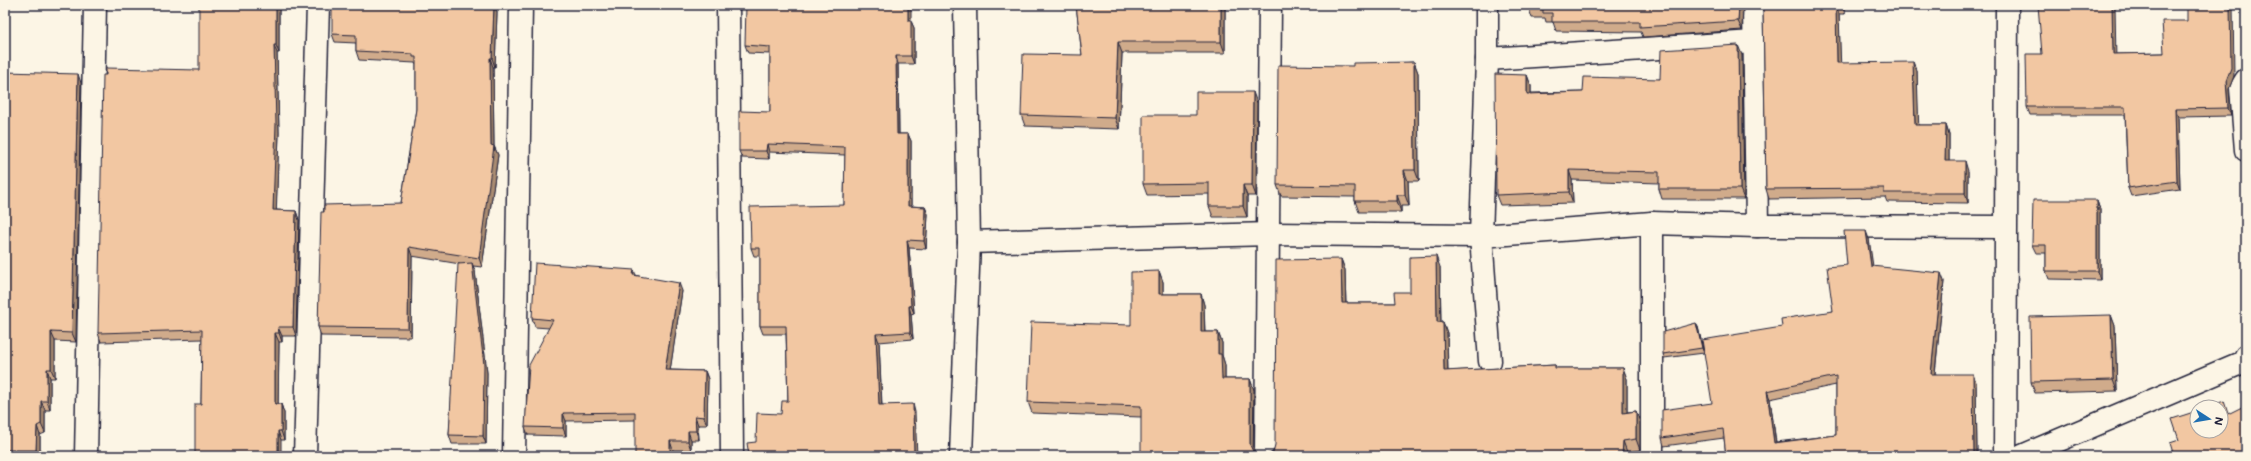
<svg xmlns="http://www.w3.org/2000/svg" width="2251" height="461" viewBox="0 0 2251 461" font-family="Mali,sans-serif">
  <rect width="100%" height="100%" fill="#fcf5e5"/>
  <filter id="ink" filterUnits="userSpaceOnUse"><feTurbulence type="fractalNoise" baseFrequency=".025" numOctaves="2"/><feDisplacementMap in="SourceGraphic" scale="8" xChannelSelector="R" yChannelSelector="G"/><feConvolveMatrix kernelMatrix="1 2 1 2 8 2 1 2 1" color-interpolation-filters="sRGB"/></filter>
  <g filter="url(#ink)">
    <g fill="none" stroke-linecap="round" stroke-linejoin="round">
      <defs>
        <g id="minor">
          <polyline points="728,5 732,456"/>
          <polyline points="1487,5 1487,59 1481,236 1490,361"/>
          <polyline points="1754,5 1757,226"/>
          <polyline points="1487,59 1754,42"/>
          <polyline points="2246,80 2241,88 2246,150"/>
          <polyline points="969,242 1270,234 1481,236 1652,223 1757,226 2005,227"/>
          <polyline points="86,456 95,5"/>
          <polyline points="305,456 318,5"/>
          <polyline points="514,456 521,5"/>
          <polyline points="961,456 969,242 965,5"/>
          <polyline points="1266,456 1270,5"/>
          <polyline points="1652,456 1652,223"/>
          <polyline points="2005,456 2007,5"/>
          <polyline points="2022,456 2243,362 2246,356"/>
        </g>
      </defs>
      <use href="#minor" stroke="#22223b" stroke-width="25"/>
      <use href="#minor" stroke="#fcf5e5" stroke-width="22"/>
    </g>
    <g fill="#d0ab8b" stroke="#22223b" fill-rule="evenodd">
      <polygon points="631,5 700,5 700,7 631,6"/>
      <polygon points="1076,5 1225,5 1225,53 1122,53 1119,129 1025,126 1021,115 1082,55"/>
      <polygon points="1743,5 1742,30 1643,37 1641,32 1556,31 1553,22 1546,22 1545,18 1532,18 1529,9"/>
      <polygon points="1763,5 1845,5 1845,14 1839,14 1840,63 1917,71 1918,125 1946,125 1949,135 1949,161 1968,171 1968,203 1887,202 1885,197 1769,199 1766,189"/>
      <polygon points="279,9 279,53 277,53 279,133 276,210 296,211 299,220 296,336 282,336 282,342 279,342 278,404 281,404 284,413 284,440 281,440 201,404 202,339 101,342 98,333 199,70"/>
      <polygon points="497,12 495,67 493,67 494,146 498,155 482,267 473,266 475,271 487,373 486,444 452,444 449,435 460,264 412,256 411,337 321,336 318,327 324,212 401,203 416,109 416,65 415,63 359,60 356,51 356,43 335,42 332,34"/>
      <polygon points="911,21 914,28 914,64 898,64 899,134 908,134 911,141 911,206 925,207 928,214 926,249 909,248 914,313 911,314 913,339 879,342 882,405 915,412 756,442 781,414 788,401 786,334 763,334 760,326 760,256 754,256 751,248 844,205 845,155 769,152 769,159 742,158 739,151 770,112 770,54 748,53 745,45"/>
      <polygon points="2187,21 2234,76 2229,89 2231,116 2178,117 2180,189 2131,196 2128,188 2125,115 2030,115 2027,107 2116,54 2164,53"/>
      <polygon points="1742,55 1744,199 1662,199 1659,189 1659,183 1572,180 1573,203 1500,205 1496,195 1527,75 1531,86 1531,93 1583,92 1660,79"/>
      <polygon points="1414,62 1418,73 1419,181 1408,181 1409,206 1401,206 1401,212 1359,212 1355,201 1355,197 1281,196 1277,185 1353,66"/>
      <polygon points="5,72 81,83 76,342 55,341 55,378 50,378 50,410 45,410 45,433 40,435 40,456 5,456"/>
      <polygon points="1257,103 1256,196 1247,196 1247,217 1213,217 1209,206 1209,194 1147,195 1143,184 1196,115"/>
      <polygon points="2097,200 2100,209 2100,280 2049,279 2046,271 2046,253 2036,253 2032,245"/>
      <path d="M 1869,239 L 1872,266 L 1944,281 L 1935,374 L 1976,382 L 1977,456 L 1726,456 L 1724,438 L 1664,446 L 1662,438 L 1712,403 L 1782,327 L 1833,311 L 1847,265 ZM 1836,385 L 1836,435 L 1776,442 L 1770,399 Z"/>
      <polygon points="1341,259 1345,270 1346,303 1395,303 1410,292 1440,267 1441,322 1443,322 1447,333 1448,371 1555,365 1557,368 1623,368 1627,379 1627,412 1636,411 1640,422 1640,450 1627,452 1627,456 1265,456 1273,452"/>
      <polygon points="1159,271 1163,282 1163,294 1201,294 1204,305 1205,332 1218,332 1222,343 1222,355 1225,365 1225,379 1250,379 1254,390 1254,452 1255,456 1141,417 1032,413 1028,402 1131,325"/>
      <polygon points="636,275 682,291 670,370 705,371 708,379 707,425 698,425 699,440 691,440 691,450 673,450 635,420 566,421 566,436 528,435 525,427 549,328 535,327 532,318"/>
      <polygon points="2111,315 2115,326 2117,391 2035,393 2031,382"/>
      <polygon points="1698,327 1704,353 1664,358 1663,354"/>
    </g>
    <g fill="#a98b71" stroke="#22223b">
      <polygon points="276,5 278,5 279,9 279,53 276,45"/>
      <polygon points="494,5 497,12 495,67 492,58"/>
      <polygon points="908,5 911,5 911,21 914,28 914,64 911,56 908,20"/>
      <polygon points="1221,5 1225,5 1225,53 1221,42"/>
      <polygon points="1739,5 1743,5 1742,30 1738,21"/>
      <polygon points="1836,5 1839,14 1841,72 1837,63"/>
      <polygon points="1842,5 1845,5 1845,14"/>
      <polygon points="2112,5 2115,5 2116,62 2113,54"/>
      <polygon points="2230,5 2233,5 2234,76 2229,89 2231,116 2228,108 2226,81"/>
      <polygon points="1118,42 1122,53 1119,129 1115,118"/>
      <polygon points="274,45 277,53 279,133 276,219 273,210"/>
      <polygon points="1738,45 1742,55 1744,199 1740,189"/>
      <polygon points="896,56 898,64 899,141 897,134"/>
      <polygon points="490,58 493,67 494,151 494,146 498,155 482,267 479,258 491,145"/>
      <polygon points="1414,62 1418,73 1419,181 1415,170"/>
      <polygon points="1913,62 1917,71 1919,135 1915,125"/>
      <polygon points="78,74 81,83 76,342 72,333"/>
      <polygon points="1527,75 1531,86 1531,104 1527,94"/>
      <polygon points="1253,92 1257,103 1256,196 1252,185"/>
      <polygon points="2175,109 2178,117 2180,189 2177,181"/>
      <polygon points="1946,125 1949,135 1949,170 1945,161"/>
      <polygon points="908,134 911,141 911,213 908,206"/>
      <polygon points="767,144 769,152 769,159 766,151"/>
      <polygon points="1965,161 1968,171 1968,203 1965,193"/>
      <polygon points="1404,170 1408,181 1409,206 1405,195"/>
      <polygon points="1569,170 1572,180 1573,203 1569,192"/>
      <polygon points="1243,185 1247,196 1247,217 1243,206"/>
      <polygon points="1397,195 1401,206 1401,212 1397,201"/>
      <polygon points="2097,200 2100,209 2100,280 2097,271"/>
      <polygon points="925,207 928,214 926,249 924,241"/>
      <polygon points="296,211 299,220 296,336 293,327"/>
      <polygon points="1866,231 1869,239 1874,273 1871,266"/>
      <polygon points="907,240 909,248 914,313 911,306"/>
      <polygon points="409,247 412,256 411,337 408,328"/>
      <polygon points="1436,256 1440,267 1441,333 1437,322"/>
      <polygon points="1341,259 1345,270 1346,314 1342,303"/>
      <polygon points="472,263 475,271 487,373 486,444 483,436"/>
      <polygon points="634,270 637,278 633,275"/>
      <polygon points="1159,271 1163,282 1163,305 1159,294"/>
      <polygon points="1941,273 1944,281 1934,382 1931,374"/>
      <polygon points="679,283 682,291 669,378 665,370"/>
      <polygon points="1201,294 1204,305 1205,343 1201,332"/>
      <polygon points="909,306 911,314 913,339 910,332"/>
      <polygon points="2111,315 2115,326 2117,391 2113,380"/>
      <polygon points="1443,322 1447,333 1448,382 1444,371"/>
      <polygon points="1696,323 1698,327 1704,353 1702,348"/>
      <polygon points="278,327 282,336 282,342 279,333"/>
      <polygon points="51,332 55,341 55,378 51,369"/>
      <polygon points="1218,332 1222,343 1222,355 1225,365 1225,390 1222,379 1218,354"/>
      <polygon points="275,333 279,342 278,413 275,404"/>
      <polygon points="876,334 879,342 882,413 879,405"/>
      <polygon points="1623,368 1627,379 1627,424 1623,413"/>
      <polygon points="47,369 50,378 50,410 47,401"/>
      <polygon points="705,371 708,379 707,425 704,417"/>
      <polygon points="1973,374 1976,382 1977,456 1974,456"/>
      <polygon points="1250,379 1254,390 1253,456 1250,445"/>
      <polygon points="1767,391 1770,399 1777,451 1774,443"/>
      <polygon points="41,401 45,410 45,433 41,424"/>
      <polygon points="281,404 284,413 284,440 281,431"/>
      <polygon points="913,404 915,412 917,456 914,456"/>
      <polygon points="1636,411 1640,422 1640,450 1636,439"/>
      <polygon points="563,413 566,421 566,436 563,428"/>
      <polygon points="695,416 698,425 699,440 696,431"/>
      <polygon points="37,426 40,435 40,456 39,456 36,450"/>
      <polygon points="278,431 281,440 281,456 278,456"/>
      <polygon points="688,431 691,440 691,450 688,441"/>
      <polygon points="670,441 673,450 673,456 670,456"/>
      <polygon points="1623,441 1627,452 1627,456 1622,456"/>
    </g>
    <g fill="#f2c7a2" stroke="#22223b" fill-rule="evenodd">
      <polygon points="199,5 276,5 276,45 274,45 276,124 273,210 296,211 293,327 278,327 279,333 275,333 275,404 281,404 281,431 278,431 278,456 195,456 195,404 201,404 202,330 98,333 103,75 106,75 106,68 199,70"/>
      <polygon points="332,5 494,5 492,58 490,58 491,145 494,146 479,258 409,247 408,328 318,327 321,212 324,212 324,205 401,203 416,109 416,57 413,57 413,54 356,51 356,35 332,34"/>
      <polygon points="746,5 908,5 908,20 911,20 911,56 896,56 897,134 908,134 908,206 925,207 924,241 907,240 911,306 909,306 910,332 876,334 879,405 913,404 914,456 749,456 747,443 756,442 757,413 781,414 782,401 788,401 786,326 760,326 760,248 751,248 750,207 844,205 845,147 767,144 766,151 739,151 739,111 770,112 770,47 745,45"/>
      <polygon points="1076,5 1221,5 1221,42 1118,42 1115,118 1021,115 1023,54 1082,55"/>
      <polygon points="1529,5 1739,5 1738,21 1640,27 1640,22 1552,22 1552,13 1543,13 1543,9 1529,9"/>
      <polygon points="1763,5 1836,5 1837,63 1913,62 1915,125 1946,125 1945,161 1965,161 1965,193 1884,193 1884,188 1766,189"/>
      <polygon points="2038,5 2112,5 2113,54 2164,53 2162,21 2187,21 2187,5 2230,5 2231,68 2226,81 2228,108 2175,109 2177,181 2128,188 2125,107 2027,107 2026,54 2042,54"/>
      <polygon points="1738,45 1740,189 1659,189 1659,172 1569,170 1569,192 1496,195 1495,74 1527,75 1527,94 1583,92 1584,77 1660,79 1661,50"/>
      <polygon points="1414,62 1415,170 1404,170 1405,195 1397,195 1397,201 1355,201 1355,186 1277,185 1278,65 1353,66 1353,63"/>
      <polygon points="5,72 78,74 72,333 51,332 51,369 47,369 47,401 41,401 41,424 37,426 36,450 5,450"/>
      <polygon points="1196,92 1253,92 1252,185 1243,185 1243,206 1209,206 1209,183 1143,184 1143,115 1196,115"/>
      <polygon points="2033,200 2097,200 2097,271 2046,271 2046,245 2032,245"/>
      <path d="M 1844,231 L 1866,231 L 1871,266 L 1941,273 L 1931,374 L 1973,374 L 1974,456 L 1726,456 L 1723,429 L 1662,438 L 1662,410 L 1712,403 L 1702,340 L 1782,327 L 1781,319 L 1833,311 L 1827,267 L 1847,265 ZM 1836,376 L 1836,435 L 1774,443 L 1767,391 Z"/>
      <polygon points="1436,256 1437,322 1443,322 1444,371 1555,365 1555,368 1623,368 1623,413 1636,411 1636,439 1623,441 1622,456 1265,456 1273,452 1275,445 1276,260 1341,259 1342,303 1395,303 1394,292 1410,292 1410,257"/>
      <polygon points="472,263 484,365 483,436 449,435 458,264"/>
      <polygon points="535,263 634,270 633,275 679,283 665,370 705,371 704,417 695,416 696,431 688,431 688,441 670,441 670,456 635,456 635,412 563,413 563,428 525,427 529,365 553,320 532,318"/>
      <polygon points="1159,271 1159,294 1201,294 1201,332 1218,332 1218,354 1221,354 1222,379 1250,379 1250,445 1255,456 1257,456 1141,456 1141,406 1028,402 1031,322 1131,325 1131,272"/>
      <polygon points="2111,315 2113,380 2031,382 2030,317"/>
      <polygon points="1696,323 1702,348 1663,354 1663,332"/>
      <polygon points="2224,401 2228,414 2244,406 2246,410 2246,456 2174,456 2170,443 2179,440 2172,419 2197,411 2197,431 2221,431 2221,407 2208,407"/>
    </g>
  </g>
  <rect width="2251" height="461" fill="none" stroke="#fcf5e5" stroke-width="20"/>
  <rect x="10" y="10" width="2231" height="441" fill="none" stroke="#22223b" stroke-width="1.5" filter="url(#ink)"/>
  <g transform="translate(2209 419) rotate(102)"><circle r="19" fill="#fcf5e5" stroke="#a5a1a1"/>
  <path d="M0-3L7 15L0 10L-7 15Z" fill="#1f6fb2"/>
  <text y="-6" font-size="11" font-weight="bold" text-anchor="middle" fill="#22223b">N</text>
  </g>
</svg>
